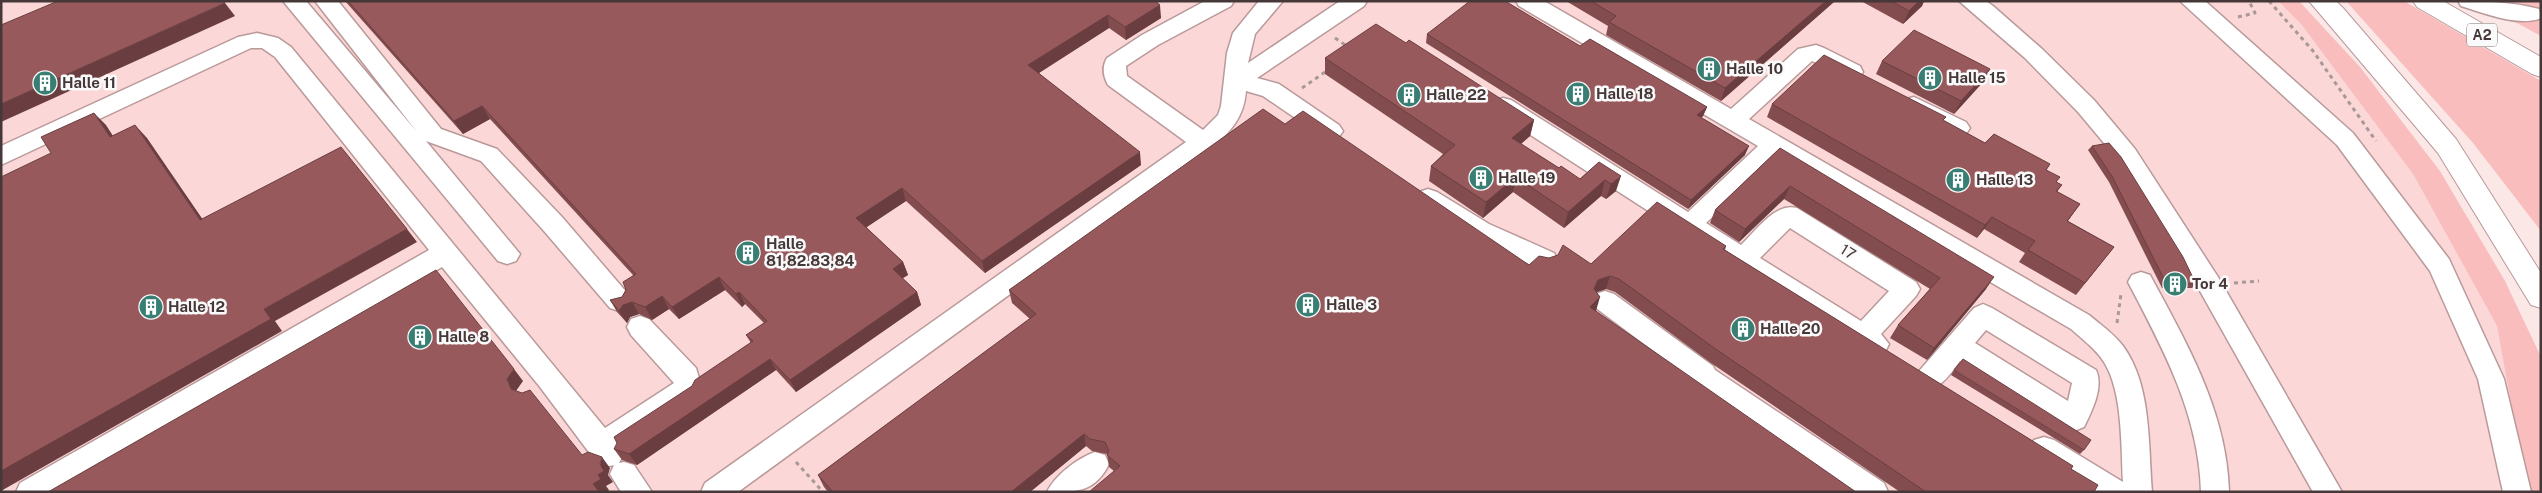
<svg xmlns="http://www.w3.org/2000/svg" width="2542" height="493" viewBox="0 0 2542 493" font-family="'Public Sans',sans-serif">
  <rect width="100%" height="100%" fill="#fce7e7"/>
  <polygon fill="#fbd7d7" points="1,1 2278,1 2301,24 2413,174 2497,326 2527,492 1,492"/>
  <g fill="#f9bdbe">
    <polygon points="2278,1 2299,1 2360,67 2440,171 2505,281 2541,357 2541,492 2527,492 2497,326 2413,174 2301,24"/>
    <polygon points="2346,1 2404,1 2541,81 2541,231 2473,143"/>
    <polygon points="2476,1 2541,1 2541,36"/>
  </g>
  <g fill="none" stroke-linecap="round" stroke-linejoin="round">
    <defs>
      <g id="minor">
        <polygon points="283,1 306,1 417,132 315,1 338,1 441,129 497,149 562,217 628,294 632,301 628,308 619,311 610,308 544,231 481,161 426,141 520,254 516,261 507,264 498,261"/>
        <path d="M 1205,1 L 1234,1 L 1231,6 L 1158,45 L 1126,66 L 1127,76 L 1203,130 L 1218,115 L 1221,106 L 1227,53 L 1233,33 L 1259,1 L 1283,1 L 1255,34 L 1248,63 L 1340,1 L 1367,1 L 1364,6 L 1257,78 L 1279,84 L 1339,125 L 1343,131 L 1339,137 L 1331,139 L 1323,137 L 1263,96 L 1246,91 C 1244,117 1231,132 1211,148 L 738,492 L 701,492 L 705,483 L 1186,142 L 1108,85 C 1103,76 1102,66 1107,58 L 1142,35 Z"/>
        <path d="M 1516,1 L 1544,1 L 1731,109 L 1798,49 L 1816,45 L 1824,48 L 1860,66 L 1863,72 L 1860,78 L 1852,80 L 1812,61 L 1749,119 L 2089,315 C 2101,325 2114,334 2123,346 C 2152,386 2148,445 2152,492 L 2089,492 L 2034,458 L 2030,449 L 2034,440 L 2044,437 L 2054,440 L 2123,482 C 2121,447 2123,392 2104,362 C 2096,349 2082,339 2071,329 L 1776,157 L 1706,223 L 1741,245 C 1756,231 1775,202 1797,208 L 1916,282 L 1920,289 L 1916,296 L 1881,334 L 1889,344 L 1885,352 L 1876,355 L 1867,352 L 1495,112 L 1492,106 L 1495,100 L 1503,98 L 1511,100 L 1688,212 L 1758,146 L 1519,6 ZM 1790,228 L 1889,291 L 1861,321 L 1760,258 Z"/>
        <polygon points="1959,1 1986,1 1993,6 2041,48 2094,100 2135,149 2218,277 2342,492 2313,492 2200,291 2119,161 2078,112 2025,58"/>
        <polygon points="2180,1 2205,1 2353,133 2449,259 2504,379 2531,492 2503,492 2478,379 2430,271 2337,145"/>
        <path d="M 2458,1 C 2485,1 2513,2 2539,9 L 2541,16 L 2539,19 C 2515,26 2484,13 2461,6 Z"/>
        <path d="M 257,33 L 278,38 L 291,47 L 605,428 L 674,383 L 631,335 L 627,327 L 631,319 L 640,316 L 649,319 L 696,368 L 702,388 L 698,396 L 620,448 L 623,455 L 619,463 L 624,462 L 634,465 L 652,492 L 621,492 L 610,474 L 614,465 C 603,469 598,461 591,455 L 540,387 L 442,267 L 56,492 L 16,492 L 20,483 L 429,250 L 275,57 L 262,48 L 251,48 L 1,165 L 1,146 L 238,37 Z"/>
        <path d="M 1914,97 L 1966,122 L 1970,128 L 1966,134 C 1947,140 1923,120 1906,111 L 1903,105 L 1906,99 Z"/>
        <polygon points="1428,189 1437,192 1489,224 1554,253 1558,260 1554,267 1545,270 1536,267 1471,238 1419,204 1416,198 1419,192"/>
        <path d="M 2141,272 L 2150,275 C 2187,344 2227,412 2229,492 L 2201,492 C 2199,414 2163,349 2128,282 L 2132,275 Z"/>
        <polygon points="1605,291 1614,294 1713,366 1715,370 1884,483 1888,492 1851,492 1702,388 1701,384 1695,382 1596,308 1592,301 1596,294"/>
        <path d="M 1983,304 L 1992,308 L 2096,370 C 2104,387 2092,411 2084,427 L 2074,431 L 2064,427 L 1960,361 C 1949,375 1940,393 1920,386 L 1917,378 L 1920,370 L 1974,308 ZM 1986,330 L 2072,383 L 2068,401 L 1975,343 Z"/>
        <path d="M 1095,452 L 1105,455 L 1109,464 C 1095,493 1075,492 1047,492 C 1055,475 1078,458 1095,452 Z"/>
      </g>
      <g id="highway">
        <polygon points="2309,1 2336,1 2343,8 2456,139 2541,273 2541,308 2531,305 2438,153"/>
        <polygon points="2413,1 2443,1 2541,57 2541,77 2532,74 2417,7"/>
      </g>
    </defs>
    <use href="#minor" stroke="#ba999a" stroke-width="3"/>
    <use href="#highway" stroke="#ba999a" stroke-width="2"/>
    <g stroke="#aa9898" stroke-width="3" stroke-dasharray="4 4" stroke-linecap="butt">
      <polyline points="2269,1 2313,51 2376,141"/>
      <polyline points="2238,17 2255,13 2249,1"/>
      <polyline points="1335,38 1348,47"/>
      <polyline points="1302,88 1328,70"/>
      <polyline points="2234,283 2259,281"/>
      <polyline points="2117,323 2121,294"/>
      <polyline points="796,462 823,492"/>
    </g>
    <use href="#minor" fill="#fff" fill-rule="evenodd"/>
    <use href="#highway" fill="#fff" fill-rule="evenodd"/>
  </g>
  <g fill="#834d4f">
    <polygon points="345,1 1159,1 1157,3 1161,18 1126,40 1109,28 1039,73 1141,165 985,273 906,201 866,227 903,262 908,275 902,278 917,292 921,305 796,392 776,370 637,465 622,460 614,449 692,386 751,343 746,335 764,323 745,304 742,307 725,290 679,319 669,309 652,320 639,314 630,317 627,323 617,312 610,300 622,297 633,275 490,119 463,134"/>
    <polygon points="1566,1 1835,1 1721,101 1606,35 1608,26"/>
    <polygon points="1861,1 1924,1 1922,6 1903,24"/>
    <polygon points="1427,34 1580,46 1707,107 1703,116 1701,118 1745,155 1688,209 1426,43"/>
    <polygon points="1406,43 1534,120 1530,136 1521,144 1559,168 1580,179 1599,162 1616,191 1606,199 1601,196 1564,228 1513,192 1483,218 1429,181 1431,166 1443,154 1325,74 1325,58"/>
    <polygon points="1882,61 1990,69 1983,82 1954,114 1876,74"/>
    <polygon points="1772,104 1944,121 1985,143 2047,170 2056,182 2062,185 2057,192 2080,204 2068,221 2114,247 2076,295 2019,262 2025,253 1984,229 1977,238 1767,117"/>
    <polygon points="1285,124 1529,265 1549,258 1591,264 1726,246 1725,250 2071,469 2094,492 1900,492 1711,363 1615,292 1606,289 1597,292 1596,311 1114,471 1109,467 1107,454 1092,451 1086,446 1030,492 828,492 824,487 818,475 1030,319 1012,303 1009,290"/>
    <polygon points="2092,146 2196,284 2192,288 2162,288 2109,182 2088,150"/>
    <polygon points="1780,148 1986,289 1927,360 1890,338 1898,325 1930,289 1784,199 1739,242 1710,223 1715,210"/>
    <polygon points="1954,370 2084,450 2080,454 1951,375"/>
  </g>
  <g fill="#6a3e40">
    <polygon points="1826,1 1835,1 1721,101 1725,88"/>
    <polygon points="1919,1 1924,1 1922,6 1903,24 1909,11"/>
    <polygon points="225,3 235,16 1,122 1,104"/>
    <polygon points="1160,5 1161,18 1126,40 1125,27"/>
    <polygon points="1108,15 1109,28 1031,78 1028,65"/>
    <polygon points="1990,69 1983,82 1954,114 1961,101"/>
    <polygon points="482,106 490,119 463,134 454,121"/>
    <polygon points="1707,107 1703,116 1694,125 1697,115"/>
    <polygon points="94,113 106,125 122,150 110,137"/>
    <polygon points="1534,120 1530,136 1509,154 1512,138"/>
    <polygon points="135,125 147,138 212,233 200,220"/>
    <polygon points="1749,146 1745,155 1688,209 1691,200"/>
    <polygon points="1140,152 1141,165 985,273 982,261"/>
    <polygon points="1621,176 1616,191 1606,199 1611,184"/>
    <polygon points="1516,177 1513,192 1483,218 1486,202"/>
    <polygon points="1605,180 1601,196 1564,228 1568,212"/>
    <polygon points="1790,186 1784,199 1739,242 1745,229"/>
    <polygon points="902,188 906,201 861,231 856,218"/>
    <polygon points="1992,217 1984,229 1977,238 1985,225"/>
    <polygon points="407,229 417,242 275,321 282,331 1,491 1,471 264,309"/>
    <polygon points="903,262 908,275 897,282 893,269"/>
    <polygon points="1610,276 1606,289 1594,293 1594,289 1598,280"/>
    <polygon points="719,277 725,290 679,319 672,307"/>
    <polygon points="1994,277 1986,289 1927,360 1934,348"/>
    <polygon points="739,292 745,304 742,307 736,294"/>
    <polygon points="917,292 921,305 796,392 790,380"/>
    <polygon points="662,296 669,309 652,320 645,307"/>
    <polygon points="1600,297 1596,311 1587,320 1590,307"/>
    <polygon points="632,302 639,314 630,317 627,323 619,311 623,305"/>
    <polygon points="770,359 776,370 637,465 629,454"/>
    <polygon points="514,369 523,381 516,391 511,389 507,379"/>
    <polygon points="1084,434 1086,446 1030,492 1011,492"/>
    <polygon points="602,457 610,468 608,475 613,482 606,486 609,490 607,492 599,492 593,484 598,475"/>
  </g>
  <g fill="#98595c" stroke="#6a3e40">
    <polygon points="58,1 223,1 225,3 1,104 1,25"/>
    <polygon points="348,1 1155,1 1160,5 1125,27 1108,15 1028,65 1140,152 982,261 902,188 856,218 903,262 893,269 917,292 790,380 770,359 629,454 614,449 617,443 614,437 692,386 695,380 753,341 746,335 767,321 739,292 736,294 719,277 672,307 662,296 645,307 632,302 623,305 619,311 610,300 622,297 626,290 623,282 636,274 482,106 454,121"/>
    <polygon points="1470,1 1505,1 1580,46 1590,39 1707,107 1697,115 1749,146 1691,200 1427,34"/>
    <polygon points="1591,1 1826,1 1725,88 1609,22 1616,16"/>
    <polygon points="1891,1 1919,1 1909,11"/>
    <polygon points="1376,24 1406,43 1409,40 1534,120 1512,138 1559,168 1561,166 1580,179 1599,162 1621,176 1611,184 1605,180 1568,212 1516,177 1486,202 1431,166 1455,145 1325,58"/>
    <polygon points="1914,30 1990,69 1961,101 1882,61"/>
    <polygon points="1824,55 1946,117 1943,120 1985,143 1994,134 2050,164 2046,170 2060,177 2056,182 2062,185 2056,191 2080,204 2067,221 2114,247 2085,283 2028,250 2035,241 1992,217 1985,225 1772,104"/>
    <polygon points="1263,109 1285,124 1303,111 1529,265 1539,256 1549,258 1558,255 1563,245 1591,264 1657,202 1726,246 1723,249 2073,466 2071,469 2098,485 2094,492 1926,492 1717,350 1619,279 1610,276 1598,280 1594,289 1600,297 1590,307 1856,492 1089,492 1120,466 1107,455 1109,451 1105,442 1090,439 1084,434 1011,492 833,492 818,475 1036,314 1009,290"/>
    <polygon points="94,113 110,137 135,125 200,220 341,147 407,229 264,309 271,319 1,471 1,177 51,153 41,137"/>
    <polygon points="2109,143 2121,157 2183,257 2196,284 2166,283 2113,178 2092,146"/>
    <polygon points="1780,148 1994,277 1934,348 1898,325 1940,278 1790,186 1745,229 1715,210"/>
    <polygon points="436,270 514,369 507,379 511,389 522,393 530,390 582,455 588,452 602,457 600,464 604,471 598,475 601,479 593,484 599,492 48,492"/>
    <polygon points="1963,359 2091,440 2084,450 1954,370"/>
  </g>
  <defs>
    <symbol id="building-disc" viewBox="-11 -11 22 22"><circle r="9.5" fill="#397e73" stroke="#fafafa"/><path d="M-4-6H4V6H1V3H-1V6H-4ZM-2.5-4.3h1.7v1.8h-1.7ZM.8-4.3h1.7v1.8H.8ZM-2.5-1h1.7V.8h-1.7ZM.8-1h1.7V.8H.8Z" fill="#fff"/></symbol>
  </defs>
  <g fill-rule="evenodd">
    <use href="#building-disc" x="1695" y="55" width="28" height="28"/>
    <use href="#building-disc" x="1916" y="64" width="28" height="28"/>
    <use href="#building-disc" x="31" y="69" width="28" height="28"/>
    <use href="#building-disc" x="1564" y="80" width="28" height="28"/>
    <use href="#building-disc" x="1395" y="81" width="28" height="28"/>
    <use href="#building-disc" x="1467" y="164" width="28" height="28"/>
    <use href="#building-disc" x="1944" y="166" width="28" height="28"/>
    <use href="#building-disc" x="734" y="239" width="28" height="28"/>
    <use href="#building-disc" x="2161" y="270" width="28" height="28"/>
    <use href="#building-disc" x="1294" y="291" width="28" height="28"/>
    <use href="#building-disc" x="137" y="293" width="28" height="28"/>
    <use href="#building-disc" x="1729" y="315" width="28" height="28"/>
    <use href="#building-disc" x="406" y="323" width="28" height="28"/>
  </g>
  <g text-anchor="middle" stroke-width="5" stroke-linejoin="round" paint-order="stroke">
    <rect fill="#fafafa" stroke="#7c7272" stroke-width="1" x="2467" y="23.5" width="30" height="23" rx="4"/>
    <g font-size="14" font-weight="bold" fill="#463838">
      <text x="2482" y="40">A2</text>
    </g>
    <g font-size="15" font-weight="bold" fill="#463838" stroke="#fafafa" text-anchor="start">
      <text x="1726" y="74">Halle 10</text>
      <text x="1948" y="83">Halle 15</text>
      <text x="62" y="88">Halle 11</text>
      <text x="1596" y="99">Halle 18</text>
      <text x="1426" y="100">Halle 22</text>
      <text x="1498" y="183">Halle 19</text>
      <text x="1976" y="185">Halle 13</text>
      <text x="766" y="249">Halle<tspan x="766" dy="17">81,82.83,84</tspan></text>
      <text x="2192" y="289">Tor 4</text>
      <text x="1326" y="310">Halle 3</text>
      <text x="168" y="312">Halle 12</text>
      <text x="1760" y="334">Halle 20</text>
      <text x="438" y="342">Halle 8</text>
    </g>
    <g font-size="15" fill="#463838" stroke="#fafafa">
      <text transform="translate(1848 252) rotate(32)" y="5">17</text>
    </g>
  </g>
  <rect width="2542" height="493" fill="none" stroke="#463838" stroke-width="5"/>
</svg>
